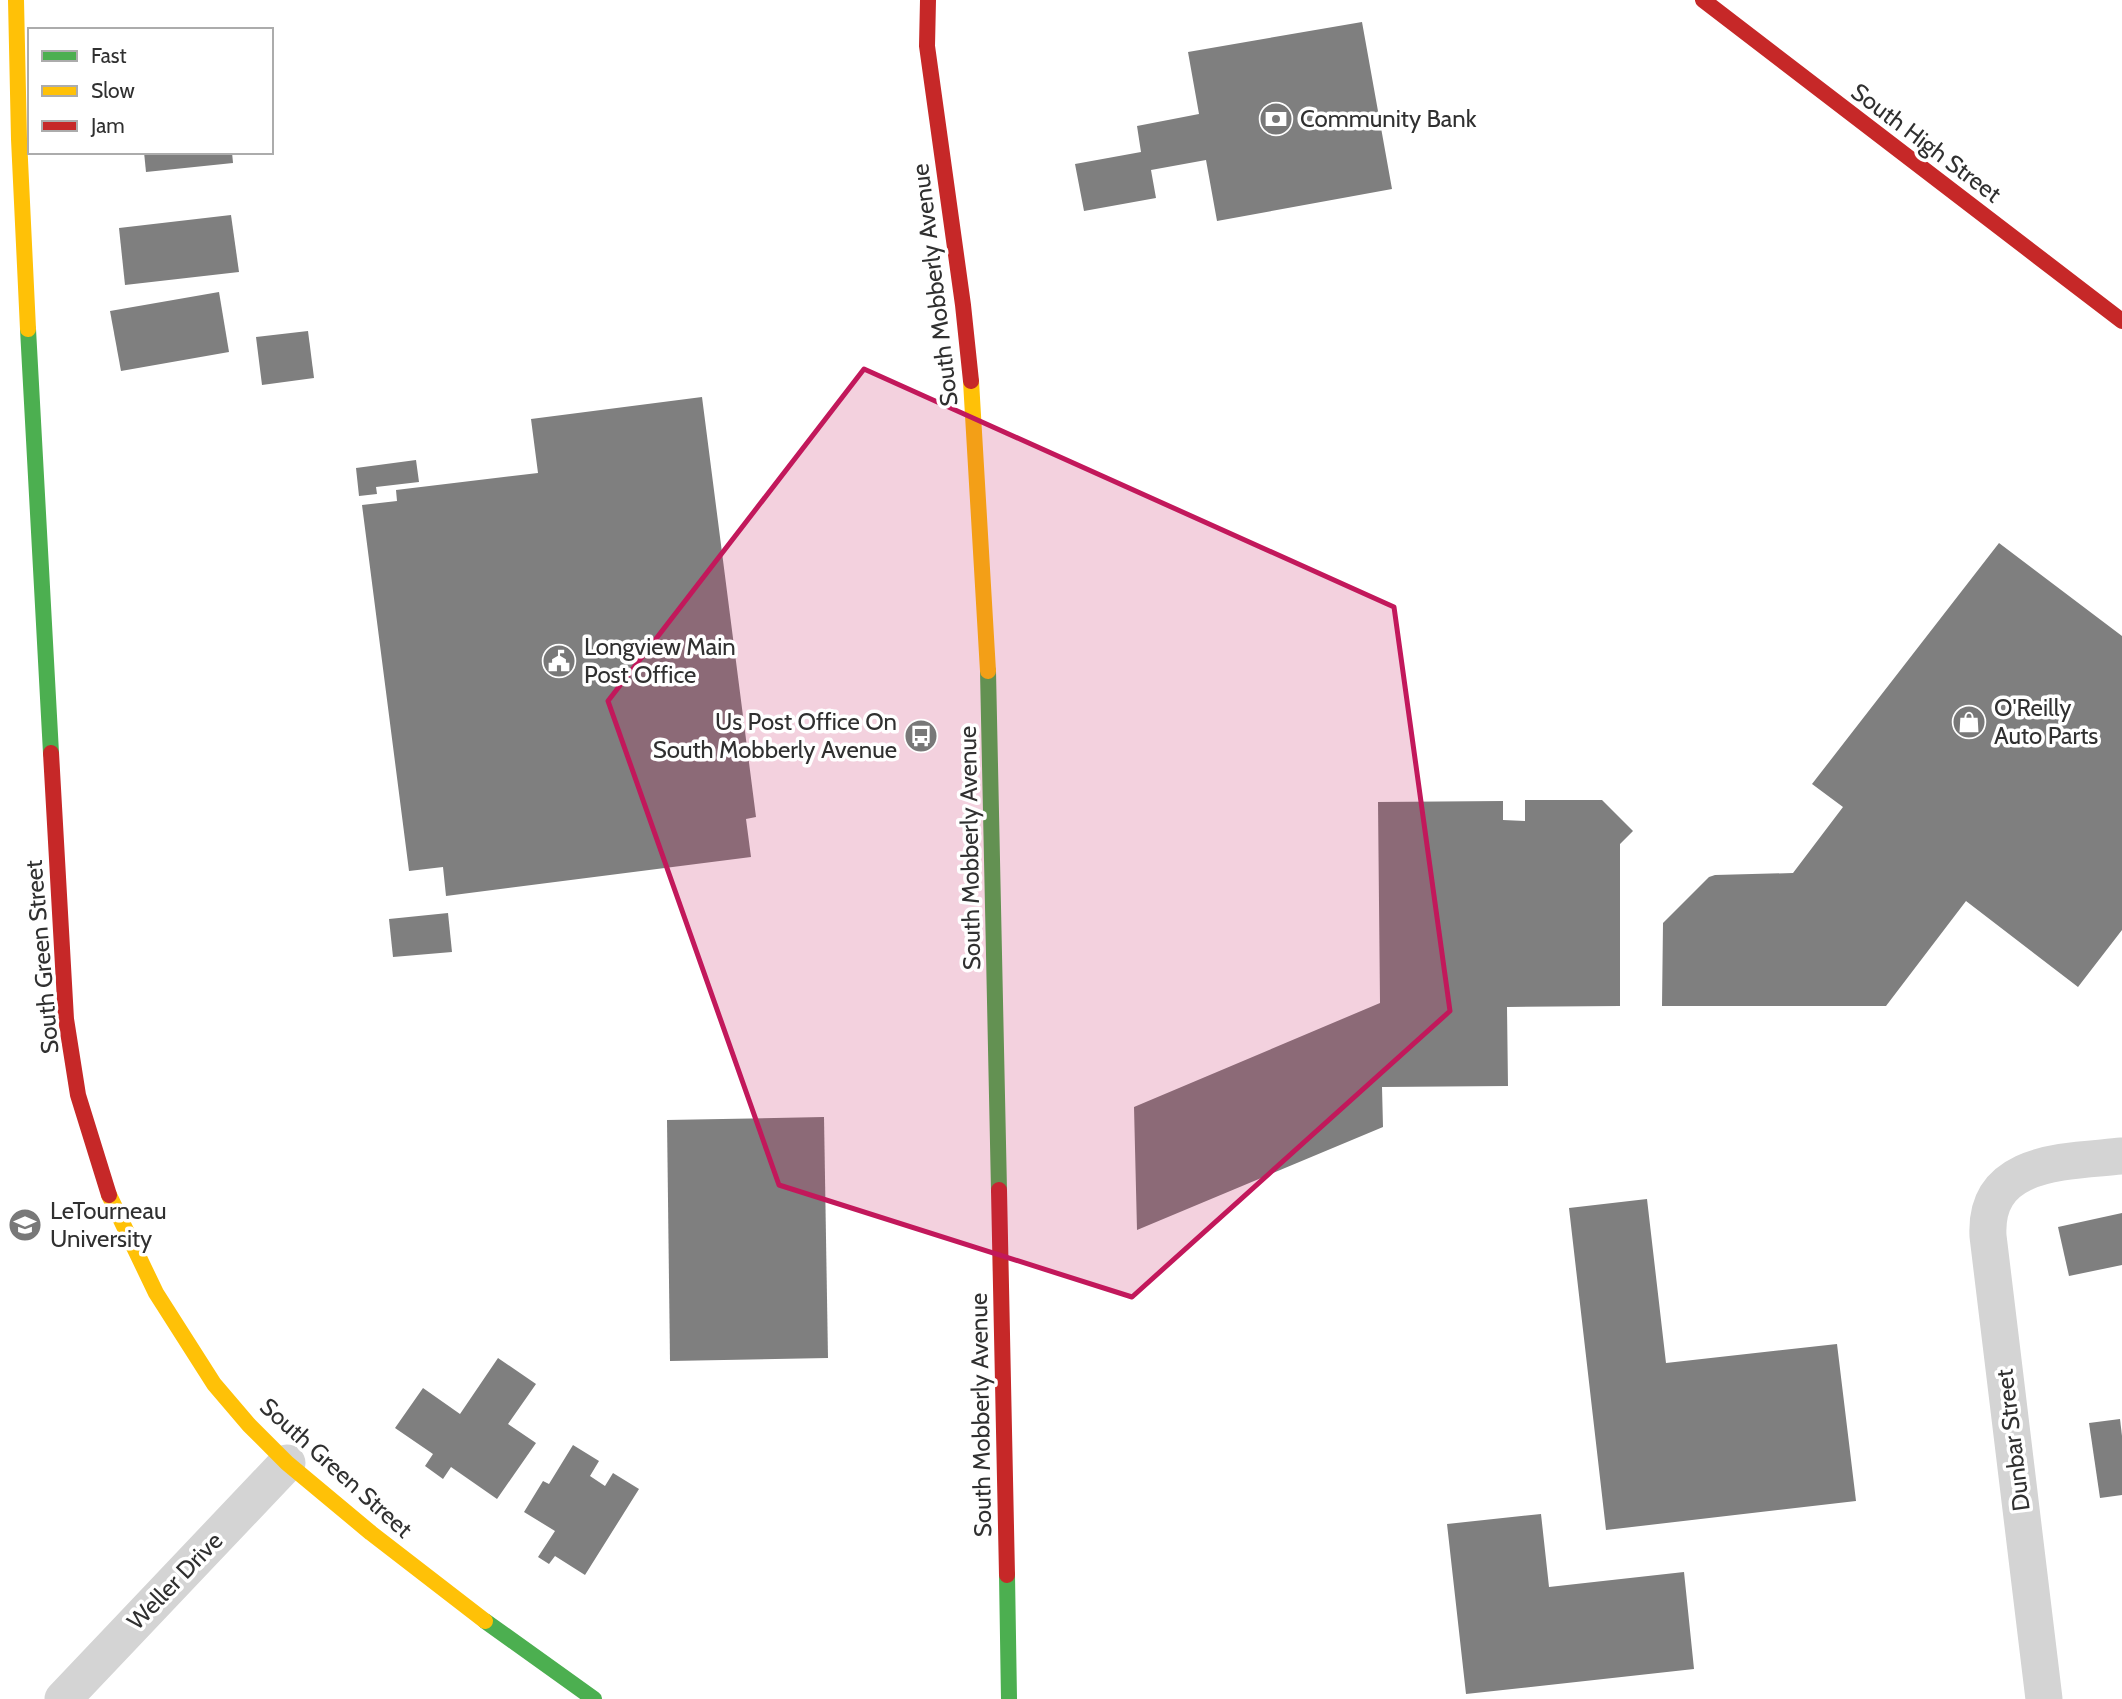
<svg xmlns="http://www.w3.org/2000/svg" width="2122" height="1699" viewBox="0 0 2122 1699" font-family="Cabin,sans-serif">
  <rect width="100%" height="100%" fill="#fff"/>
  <g fill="#7f7f7f">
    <polygon points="1362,22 1392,189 1217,221 1206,160 1151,170 1156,198 1084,211 1075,164 1141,152 1137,126 1199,114 1188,52"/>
    <polygon points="144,152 232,152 233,163 146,172"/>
    <polygon points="231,215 239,272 125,285 119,228"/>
    <polygon points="219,292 229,352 121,371 110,311"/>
    <polygon points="308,331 314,378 262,385 256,337"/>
    <polygon points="702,397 756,817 746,819 751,857 446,896 443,867 409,871 362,505 397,501 396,490 538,473 531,419"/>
    <polygon points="416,460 419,482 376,487 377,494 359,496 356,468"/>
    <polygon points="1999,543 2122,636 2122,930 2078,987 1966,901 1886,1006 1662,1006 1663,923 1709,877 1715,875 1793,873 1843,807 1812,784"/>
    <polygon points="1525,800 1602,800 1633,831 1620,844 1620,1006 1507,1007 1508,1086 1382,1087 1383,1127 1137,1230 1134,1107 1380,1003 1378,802 1503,801 1503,820 1525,821"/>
    <polygon points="448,913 452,952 393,957 389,919"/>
    <polygon points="824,1117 828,1358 670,1361 667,1120"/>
    <polygon points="1647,1199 1666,1363 1837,1344 1856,1501 1606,1530 1569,1208"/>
    <polygon points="2122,1213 2122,1265 2069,1276 2058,1227"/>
    <polygon points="498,1358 536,1384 508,1424 536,1443 497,1499 451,1467 443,1479 425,1466 433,1454 395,1428 423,1388 460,1414"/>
    <polygon points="2120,1419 2122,1436 2122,1495 2100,1498 2089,1423"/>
    <polygon points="573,1445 599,1461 590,1476 605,1486 613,1473 639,1489 585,1575 555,1556 549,1564 538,1557 555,1531 524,1512 543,1481 549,1484"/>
    <polygon points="1541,1514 1549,1587 1684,1572 1694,1669 1466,1694 1447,1524"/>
  </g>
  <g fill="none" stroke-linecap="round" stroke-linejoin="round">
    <g stroke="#d4d4d4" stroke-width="37">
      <polyline points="63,1699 287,1463"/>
      <path d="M 2044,1699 L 1988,1236 C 1984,1159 2066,1162 2122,1156"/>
    </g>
    <g stroke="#4caf50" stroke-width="16">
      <polyline points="28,329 51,753"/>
      <polyline points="988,671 999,1190"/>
      <polyline points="1007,1575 1009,1699"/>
      <polyline points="485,1621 594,1699"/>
    </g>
    <g stroke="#ffc107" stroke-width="16">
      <polyline points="16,0 19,139 28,329"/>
      <polyline points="971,381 988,671"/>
      <polyline points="109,1195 156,1293 214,1384 249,1425 287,1463 371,1533 485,1621"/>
    </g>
    <g stroke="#c62828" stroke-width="16">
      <polyline points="928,0 927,46 963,305 971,381"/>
      <polyline points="1703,0 2122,321"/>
      <polyline points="51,753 66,1019 78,1095 109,1195"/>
      <polyline points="999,1190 1007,1575"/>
    </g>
  </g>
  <path fill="#c2185b" fill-opacity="0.2" stroke="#c2185b" stroke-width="5" stroke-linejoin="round" d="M 864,369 L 1394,607 L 1450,1011 L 1132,1297 L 779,1185 L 608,701 Z"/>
  <defs>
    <symbol id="bank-disc" viewBox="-11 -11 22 22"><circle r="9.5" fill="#787878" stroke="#fff"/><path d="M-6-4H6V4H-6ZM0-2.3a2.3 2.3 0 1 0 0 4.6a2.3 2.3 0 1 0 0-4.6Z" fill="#fff"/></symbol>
    <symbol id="civic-disc" viewBox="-11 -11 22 22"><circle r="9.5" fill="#787878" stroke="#fff"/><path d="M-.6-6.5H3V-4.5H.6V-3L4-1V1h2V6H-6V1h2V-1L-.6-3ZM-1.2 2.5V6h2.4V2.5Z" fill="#fff"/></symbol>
    <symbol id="shop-disc" viewBox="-11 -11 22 22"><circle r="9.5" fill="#787878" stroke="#fff"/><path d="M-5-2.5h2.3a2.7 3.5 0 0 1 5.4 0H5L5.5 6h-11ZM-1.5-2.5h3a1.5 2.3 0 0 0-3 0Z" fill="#fff"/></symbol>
    <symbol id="bus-disc" viewBox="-11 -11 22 22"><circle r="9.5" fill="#787878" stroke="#fff"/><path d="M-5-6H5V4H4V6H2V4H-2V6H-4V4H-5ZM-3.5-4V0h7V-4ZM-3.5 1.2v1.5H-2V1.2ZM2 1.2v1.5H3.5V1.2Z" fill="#fff"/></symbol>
    <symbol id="university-disc" viewBox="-11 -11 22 22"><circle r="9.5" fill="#787878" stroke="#fff"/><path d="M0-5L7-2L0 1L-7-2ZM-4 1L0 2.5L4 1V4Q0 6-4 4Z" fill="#fff"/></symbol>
  </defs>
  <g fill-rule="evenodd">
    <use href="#bank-disc" x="1257" y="100" width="38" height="38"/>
    <use href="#civic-disc" x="540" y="642" width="38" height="38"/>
    <use href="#shop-disc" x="1950" y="703" width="38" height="38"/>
    <use href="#bus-disc" x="902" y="717" width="38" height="38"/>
    <use href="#university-disc" x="6" y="1206" width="38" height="38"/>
  </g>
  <g text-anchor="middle" stroke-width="7" stroke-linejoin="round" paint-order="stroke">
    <g font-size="24" fill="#303030" stroke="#fff" text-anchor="start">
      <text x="1300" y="127">Community Bank</text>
      <text x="584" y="655">Longview Main<tspan x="584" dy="28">Post Office</tspan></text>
      <text x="1994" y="716">O'Reilly<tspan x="1994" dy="28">Auto Parts</tspan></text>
      <text x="897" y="730" text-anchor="end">Us Post Office On<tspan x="897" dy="28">South Mobberly Avenue</tspan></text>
      <text x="50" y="1219">LeTourneau<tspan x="50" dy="28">University</tspan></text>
    </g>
    <g font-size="24" fill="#303030" stroke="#fff">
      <text transform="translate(1926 143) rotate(37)" y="8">South High Street</text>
      <text transform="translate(935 285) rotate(-97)" y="8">South Mobberly Avenue</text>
      <text transform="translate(970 848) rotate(-91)" y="8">South Mobberly Avenue</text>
      <text transform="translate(42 957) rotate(-95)" y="8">South Green Street</text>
      <text transform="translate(981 1415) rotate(-91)" y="8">South Mobberly Avenue</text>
      <text transform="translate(2013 1440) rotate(-97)" y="8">Dunbar Street</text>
      <text transform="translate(336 1468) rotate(42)" y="8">South Green Street</text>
      <text transform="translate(175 1581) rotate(-46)" y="8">Weller Drive</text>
    </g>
  </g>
  <rect x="28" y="28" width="245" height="126" fill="#ffffff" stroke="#acacac" stroke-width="2"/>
  <rect x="42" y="51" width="35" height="10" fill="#4caf50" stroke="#acacac" stroke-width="2"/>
  <text x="91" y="63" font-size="21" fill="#303030">Fast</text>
  <rect x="42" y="86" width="35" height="10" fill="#ffc107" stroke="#acacac" stroke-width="2"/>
  <text x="91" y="98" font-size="21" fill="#303030">Slow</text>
  <rect x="42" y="121" width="35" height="10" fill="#c62828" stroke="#acacac" stroke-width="2"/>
  <text x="91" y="133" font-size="21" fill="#303030">Jam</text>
</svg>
